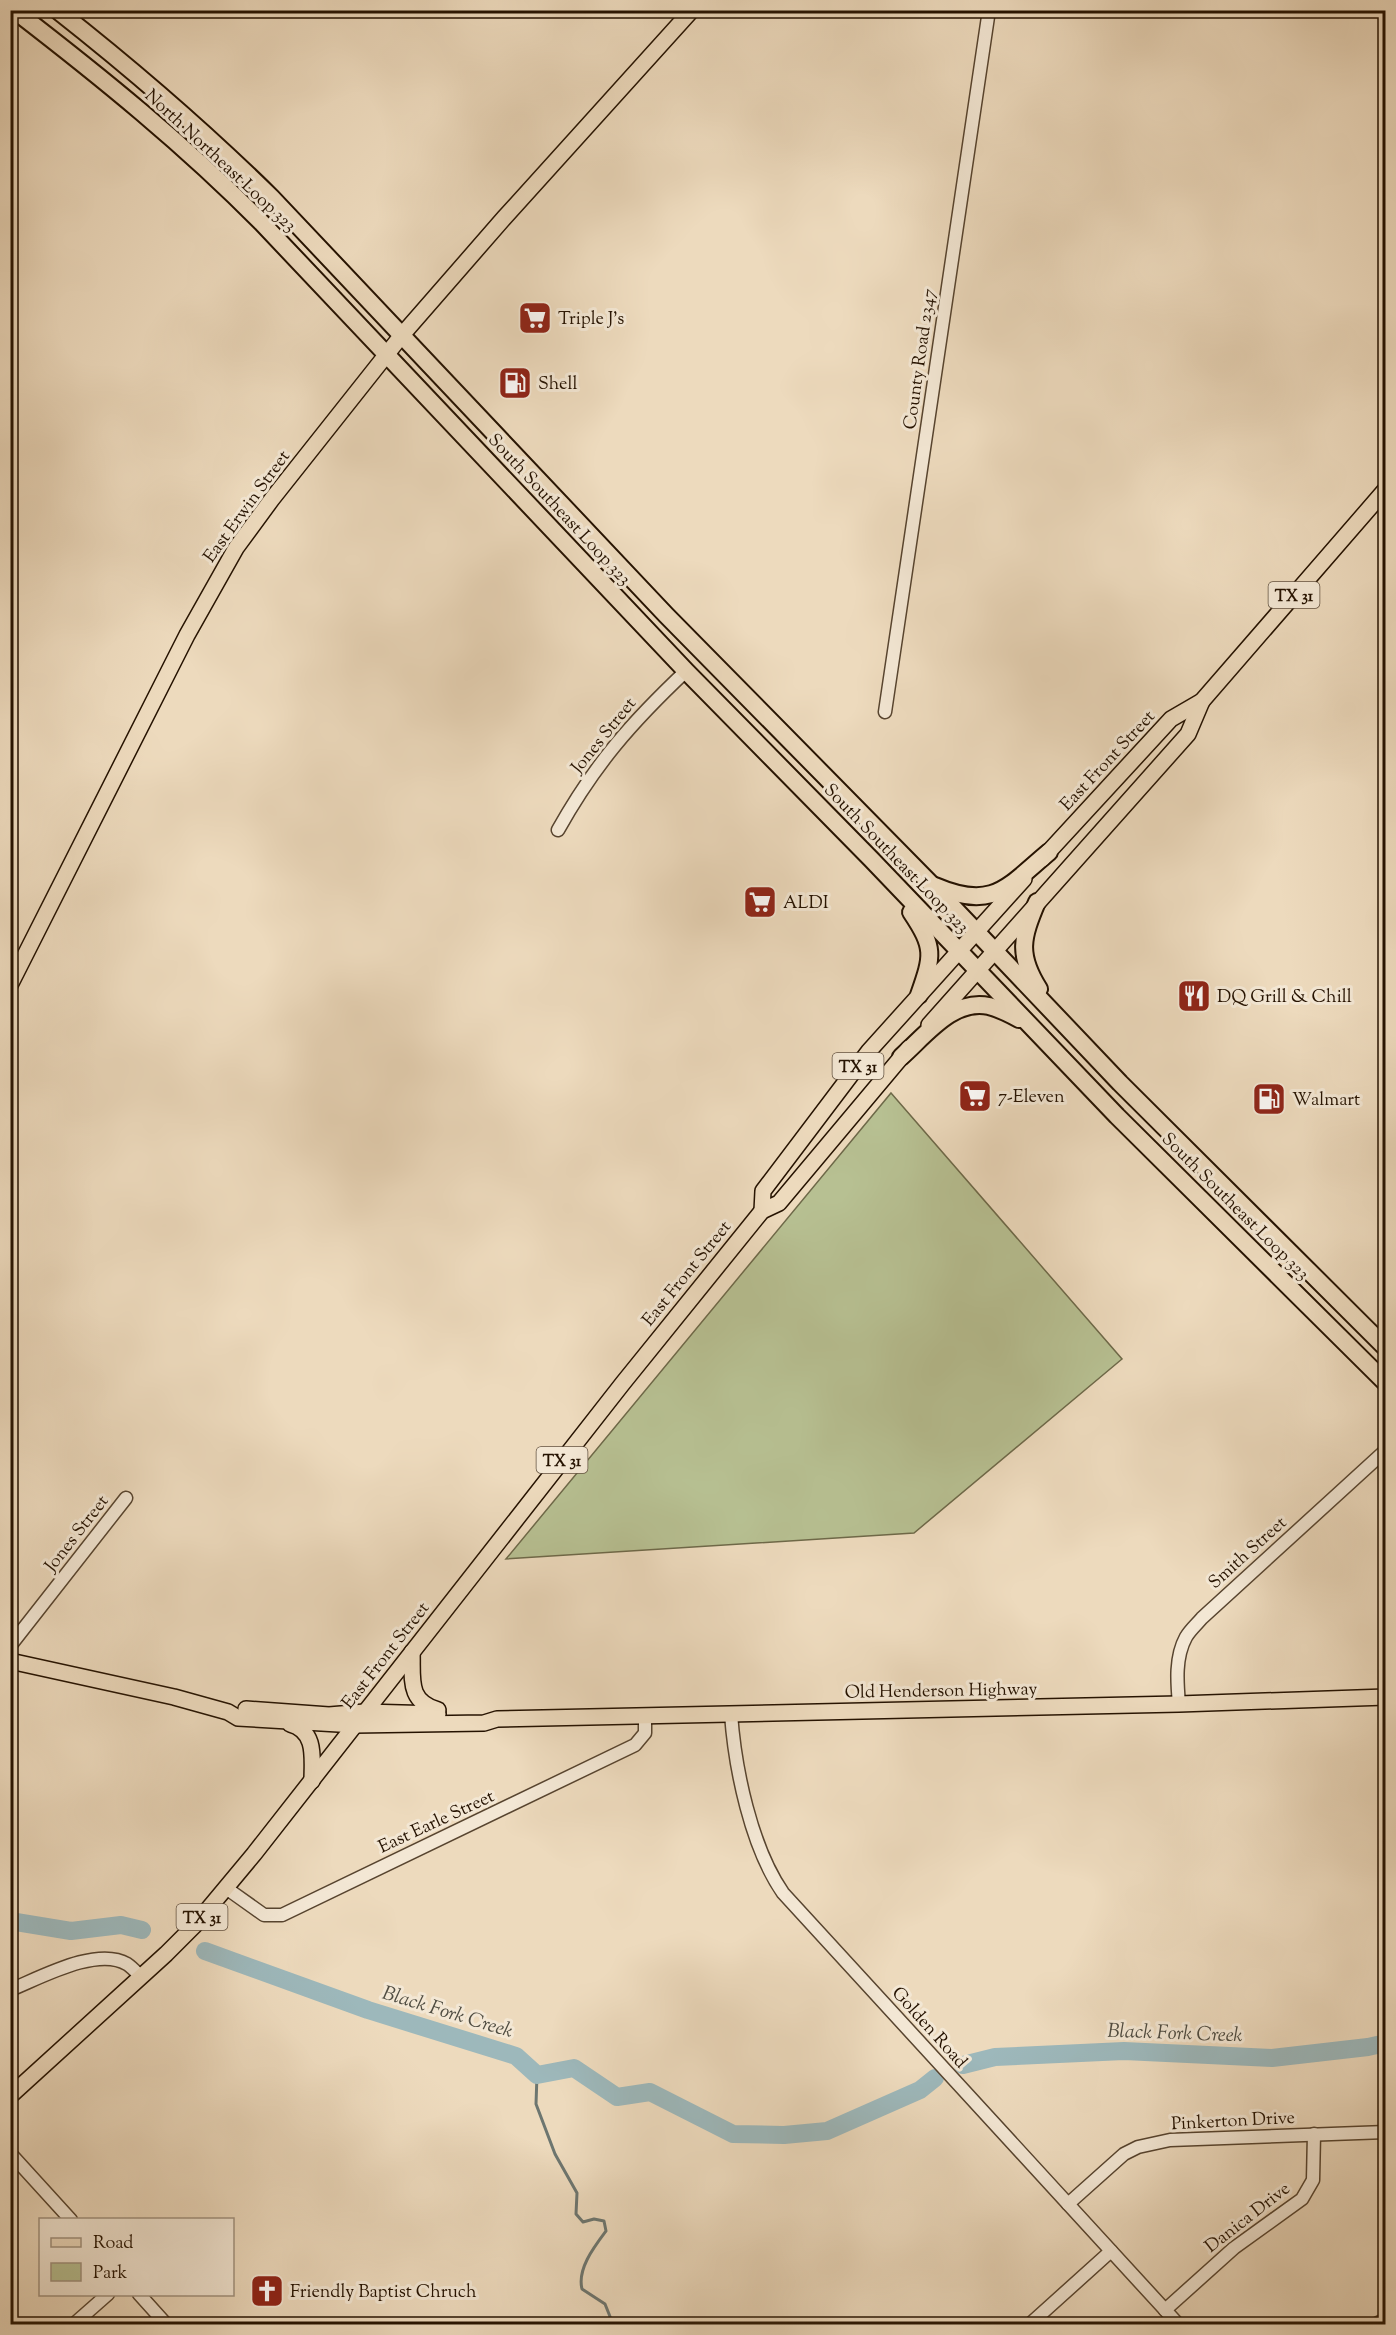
<svg xmlns="http://www.w3.org/2000/svg" width="1396" height="2335" viewBox="0 0 1396 2335" font-family="'Sorts Mill Goudy',serif">
  <rect width="100%" height="100%" fill="#eddabd"/>
  <filter id="stains"><feTurbulence type="fractalNoise" baseFrequency=".00333" numOctaves="4"/><feColorMatrix values="0 0 0 0 .2 0 0 0 0 .09 0 0 0 0 .02 0 0 0 .5 -.17"/></filter>
  <radialGradient id="worn" r=".72"><stop offset=".6" stop-color="#630" stop-opacity="0"/><stop offset="1" stop-color="#630" stop-opacity=".3"/></radialGradient>
  <polygon fill="#b7c092" stroke="#6e6949" stroke-width="1.5" points="891,1093 1122,1359 914,1533 506,1559"/>
  <g fill="none" stroke-linecap="round" stroke-linejoin="round">
    <path stroke="#6d7670" stroke-width="3" d="M 537,2075 L 536,2104 L 555,2154 L 577,2193 L 576,2214 L 583,2222 L 594,2219 L 604,2221 L 606,2231 C 594,2247 577,2269 582,2289 L 605,2304 L 613,2324"/>
    <g stroke="#9db8bb" stroke-width="18">
      <polyline points="10,1921 71,1931 121,1925 142,1930"/>
      <polyline points="205,1951 368,2010 516,2056 537,2075 574,2068 617,2097 650,2092 733,2134 784,2135 827,2131 920,2090 935,2078"/>
      <polyline points="963,2065 995,2057 1124,2051 1272,2058 1368,2047 1386,2043"/>
    </g>
    <defs>
      <g id="minor">
        <polyline points="885,712 989,10"/>
        <path d="M 558,830 C 595,764 631,723 686,671"/>
        <polyline points="10,1646 126,1498"/>
        <path d="M 1179,1704 C 1177,1682 1175,1657 1186,1637 C 1190,1630 1197,1624 1202,1618 L 1386,1450"/>
        <path d="M 731,1714 C 735,1769 751,1847 783,1893 L 1178,2324"/>
        <polyline points="226,1888 264,1915 282,1915 635,1745 645,1733 645,1716"/>
        <path d="M 10,1990 C 40,1978 97,1946 127,1964 C 133,1968 137,1973 141,1977"/>
        <polyline points="10,2153 71,2220"/>
        <polyline points="1068,2204 1124,2154 1138,2147 1170,2140 1386,2132"/>
        <polyline points="139,2294 166,2324"/>
        <polyline points="1165,2310 1234,2248 1302,2199 1313,2180 1314,2134"/>
        <polyline points="74,2324 108,2294"/>
        <polyline points="1030,2324 1111,2251"/>
        <polyline points="1376,2324 1386,2319"/>
      </g>
      <g id="major">
        <polyline points="1042,859 1171,719 1202,701 1386,489"/>
        <polyline points="10,985 187,635 236,548 272,499 402,335 504,218 692,10"/>
        <polyline points="929,1025 1188,734 1202,701"/>
        <polyline points="762,1211 763,1191 869,1051 1024,879"/>
        <path d="M 412,1652 C 413,1679 407,1701 438,1710"/>
        <polyline points="10,1661 174,1697 228,1712 238,1718 355,1725 484,1723 497,1719 1179,1704 1386,1697"/>
        <polyline points="246,1709 329,1715 365,1712 438,1714"/>
        <path d="M 290,1724 C 317,1731 312,1759 312,1781"/>
        <polyline points="10,2096 166,1954 194,1926 254,1854 623,1383 762,1211 779,1203 909,1048"/>
      </g>
      <g id="highway">
        <path d="M 14,10 C 101,77 185,145 262,223 L 686,671 L 871,859 L 1117,1116 L 1386,1383"/>
        <path d="M 57,10 C 132,69 204,131 272,198 L 666,615 L 930,883 L 1120,1083 L 1386,1348"/>
        <path d="M 935,886 C 993,911 1007,887 1049,852"/>
        <path d="M 1037,902 C 1022,938 1017,954 1039,989"/>
        <path d="M 911,912 C 935,948 933,955 919,995"/>
        <path d="M 901,1057 C 925,1036 953,998 989,1006 C 1000,1009 1010,1014 1019,1019"/>
      </g>
    </defs>
    <use href="#minor" stroke="#57442f" stroke-width="15"/>
    <use href="#major" stroke="#251200" stroke-width="18"/>
    <use href="#highway" stroke="#251200" stroke-width="20"/>
    <use href="#minor" stroke="#f3e7d4" stroke-width="12"/>
    <use href="#major" stroke="#eddabd" stroke-width="15"/>
    <use href="#highway" stroke="#eddabd" stroke-width="16"/>
  </g>
  <defs>
    <symbol id="supermarket-square" viewBox="-11 -11 22 22"><rect x="-9" y="-9" width="18" height="18" rx="4" fill="#8f2418" stroke="#f3e7d4"/><path d="M-6-5.5h2.5l.6 2H6L4.5 2H-2.5L-4.4-4H-6ZM-1.5 3.2a1.3 1.3 0 1 0 .1 0ZM3 3.2a1.3 1.3 0 1 0 .1 0Z" fill="#fff"/></symbol>
    <symbol id="fuel-square" viewBox="-11 -11 22 22"><rect x="-9" y="-9" width="18" height="18" rx="4" fill="#8f2418" stroke="#f3e7d4"/><path d="M-5.5-6h7V0h2V4h1.3V-2.5L3-4.5l.8-.8L6-3V5H2.5V1h-1V6h-7ZM-4.2-4.7v3.2H.2V-4.7Z" fill="#fff"/></symbol>
    <symbol id="restaurant-square" viewBox="-11 -11 22 22"><rect x="-9" y="-9" width="18" height="18" rx="4" fill="#8f2418" stroke="#f3e7d4"/><path d="M-5-6h1v4h1v-4h1v4h1v-4h1v5L-1.5 .5V6h-2V.5L-5-1ZM5-6V6H3V1.5H1.5Q1.5-4 5-6Z" fill="#fff"/></symbol>
    <symbol id="church-square" viewBox="-11 -11 22 22"><rect x="-9" y="-9" width="18" height="18" rx="4" fill="#8f2418" stroke="#f3e7d4"/><path d="M-1.2-6h2.4v3.5h3.3v2.4h-3.3V6h-2.4V-.1h-3.3v-2.4h3.3Z" fill="#fff"/></symbol>
  </defs>
  <g fill-rule="evenodd">
    <use href="#supermarket-square" x="516" y="299" width="38" height="38"/>
    <use href="#fuel-square" x="496" y="364" width="38" height="38"/>
    <use href="#supermarket-square" x="741" y="883" width="38" height="38"/>
    <use href="#restaurant-square" x="1175" y="977" width="38" height="38"/>
    <use href="#supermarket-square" x="956" y="1077" width="38" height="38"/>
    <use href="#fuel-square" x="1250" y="1080" width="38" height="38"/>
    <use href="#church-square" x="248" y="2272" width="38" height="38"/>
  </g>
  <g text-anchor="middle" stroke-width="6" stroke-linejoin="round" paint-order="stroke">
    <g fill="#f3e7d4" stroke="#635240" stroke-width="1.5">
      <rect x="1268.5" y="582" width="51" height="26" rx="4.5"/>
      <rect x="832.5" y="1053" width="51" height="26" rx="4.5"/>
      <rect x="536.5" y="1447" width="51" height="26" rx="4.5"/>
      <rect x="176.5" y="1904" width="51" height="26" rx="4.5"/>
    </g>
    <g font-size="16" font-weight="bold" fill="#251200">
      <text x="1294" y="601">TX 31</text>
      <text x="858" y="1072">TX 31</text>
      <text x="562" y="1466">TX 31</text>
      <text x="202" y="1923">TX 31</text>
    </g>
    <g font-size="18" fill="#251200" stroke="#f3e7d4">
      <text transform="translate(221 160) rotate(43)" y="6">North Northeast Loop 323</text>
      <text transform="translate(919 359) rotate(-82)" y="6">County Road 2347</text>
      <text transform="translate(246 506) rotate(-54)" y="6">East Erwin Street</text>
      <text transform="translate(560 509) rotate(47)" y="6">South Southeast Loop 323</text>
      <text transform="translate(603 735) rotate(-51)" y="6">Jones Street</text>
      <text transform="translate(1107 760) rotate(-47)" y="6">East Front Street</text>
      <text transform="translate(897 858) rotate(46)" y="6">South Southeast Loop 323</text>
      <text transform="translate(1236 1206) rotate(45)" y="6">South Southeast Loop 323</text>
      <text transform="translate(686 1273) rotate(-51)" y="6">East Front Street</text>
      <text transform="translate(76 1533) rotate(-52)" y="6">Jones Street</text>
      <text transform="translate(1247 1552) rotate(-42)" y="6">Smith Street</text>
      <text transform="translate(385 1655) rotate(-52)" y="6">East Front Street</text>
      <text transform="translate(941 1690) rotate(-1)" y="6">Old Henderson Highway</text>
      <text transform="translate(436 1821) rotate(-25)" y="6">East Earle Street</text>
      <text transform="translate(930 2027) rotate(48)" y="6">Golden Road</text>
      <text transform="translate(1233 2120) rotate(-3)" y="6">Pinkerton Drive</text>
      <text transform="translate(1247 2217) rotate(-38)" y="6">Danica Drive</text>
    </g>
    <g font-size="18" fill="#251200" stroke="#f3e7d4" text-anchor="start">
      <text x="558" y="324">Triple J's</text>
      <text x="538" y="389">Shell</text>
      <text x="783" y="908">ALDI</text>
      <text x="1217" y="1002">DQ Grill &amp; Chill</text>
      <text x="998" y="1102">7-Eleven</text>
      <text x="1292" y="1105">Walmart</text>
      <text x="290" y="2297">Friendly Baptist Chruch</text>
    </g>
    <g font-size="20" font-style="italic" fill="#4f4c41" stroke="#f3e7d4">
      <text transform="translate(448 2011) rotate(17)" y="7">Black Fork Creek</text>
      <text transform="translate(1175 2032) rotate(2)" y="7">Black Fork Creek</text>
    </g>
  </g>
  <rect width="1396" height="2335" fill="none" stroke="#eddabd" stroke-width="36"/>
  <rect x="12" y="12" width="1372" height="2311" fill="none" stroke="#251200" stroke-width="3"/>
  <rect x="18" y="18" width="1360" height="2299" fill="none" stroke="#251200" stroke-width="1.5"/>
  <rect x="39" y="2218" width="195" height="78" fill="#f3e7d4" stroke="#a1927f" stroke-width="1.5"/>
  <rect x="51" y="2238" width="30" height="9" fill="#eddabd" stroke="#a1927f" stroke-width="1.5"/>
  <text x="93" y="2248" font-size="18" fill="#251200">Road</text>
  <rect x="51" y="2263" width="30" height="18" fill="#b7c092" stroke="#a1927f" stroke-width="1.5"/>
  <text x="93" y="2278" font-size="18" fill="#251200">Park</text>
  <rect width="100%" height="100%" filter="url(#stains)"/>
  <rect width="100%" height="100%" fill="url(#worn)"/>
</svg>
